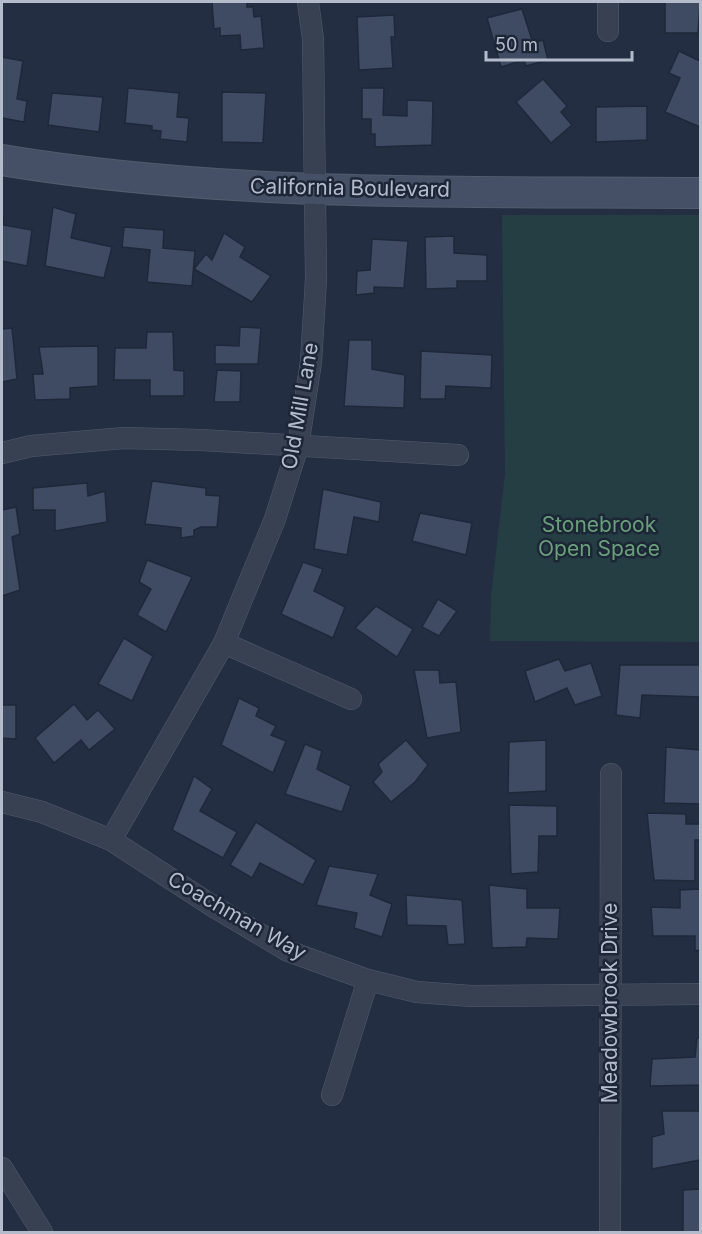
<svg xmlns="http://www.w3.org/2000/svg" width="702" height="1234" viewBox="0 0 702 1234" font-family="Inter,sans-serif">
  <rect width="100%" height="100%" fill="#232e43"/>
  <polygon fill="#253e43" points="502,215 700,215 700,642 490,641 491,595 505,474"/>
  <g fill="#3f4b63" stroke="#1e2839" stroke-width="1.5">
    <polygon points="212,2 247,2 247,7 253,7 254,17 261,16 264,48 241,50 240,35 220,36 220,28 214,29"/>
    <polygon points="665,2 700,2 698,33 665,33"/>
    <polygon points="522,9 533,43 543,40 548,60 526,66 524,60 501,67 487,18"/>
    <polygon points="394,15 395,37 391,37 393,68 359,70 357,17"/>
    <polygon points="679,51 700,61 700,127 665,112 680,78 669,73"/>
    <polygon points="2,57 23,61 17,99 27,101 24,122 2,118"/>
    <polygon points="543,79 567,106 561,112 572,125 551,143 516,102"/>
    <polygon points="128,88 179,93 177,117 189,118 187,142 160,139 161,131 152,130 152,126 125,123"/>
    <polygon points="362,88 384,88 383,115 407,116 407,100 433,101 432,145 375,147 375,134 371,134 371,119 362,119"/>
    <polygon points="222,92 266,93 263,143 222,142"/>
    <polygon points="52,93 103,97 99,132 48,125"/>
    <polygon points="647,106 647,140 596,142 596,107"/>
    <polygon points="53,207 76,214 71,238 112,247 104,278 45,266"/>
    <polygon points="2,217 4,217 3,225 32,230 27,266 2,261"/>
    <polygon points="124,227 164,230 163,248 195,251 192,286 147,282 150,250 122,247"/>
    <polygon points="224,233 245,247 240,257 271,276 252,302 194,269 206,254 212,260"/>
    <polygon points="454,236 454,253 487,255 487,281 457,281 457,288 426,289 425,237"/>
    <polygon points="372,239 408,241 404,288 374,287 374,293 356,295 357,271 370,270"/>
    <polygon points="240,327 261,328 258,364 215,364 215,345 239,346"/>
    <polygon points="12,328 17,379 2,382 2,329"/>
    <polygon points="147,332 173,332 174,370 184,371 184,396 150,396 150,380 114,380 115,348 146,348"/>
    <polygon points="349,340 372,340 372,369 405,375 404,408 344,406"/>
    <polygon points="98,346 98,386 70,388 70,399 35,400 33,374 43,374 39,347"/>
    <polygon points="421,351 492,355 491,388 446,386 445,399 420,399"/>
    <polygon points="217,370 241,371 240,402 214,402"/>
    <polygon points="152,481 206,488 206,495 220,496 217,527 201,527 194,530 194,536 181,538 181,528 145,524"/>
    <polygon points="87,483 88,496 105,491 107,522 55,531 55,510 33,510 33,488"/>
    <polygon points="323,489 381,502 379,522 354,517 347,555 314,549"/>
    <polygon points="16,507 20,534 12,537 20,590 2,596 2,510"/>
    <polygon points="420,513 472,523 466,555 412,541"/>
    <polygon points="147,560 192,577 166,632 137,615 151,589 139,582"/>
    <polygon points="303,562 323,569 314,591 345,607 333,638 281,614"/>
    <polygon points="438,599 457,611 439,636 422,627"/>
    <polygon points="376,606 413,629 397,657 355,628"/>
    <polygon points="124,638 153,656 132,701 98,684"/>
    <polygon points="559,659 565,671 591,663 602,696 575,705 567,688 535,702 525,671"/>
    <polygon points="620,665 700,665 700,697 642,695 640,718 616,715"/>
    <polygon points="414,670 439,670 440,683 456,682 461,732 427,738"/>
    <polygon points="239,698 259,708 256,716 276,726 271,735 286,741 273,773 221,745"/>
    <polygon points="74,704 87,720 98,710 115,729 89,750 81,740 54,763 35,738"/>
    <polygon points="2,705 16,705 16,739 2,738"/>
    <polygon points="406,740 428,765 415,782 391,802 373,782 382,772 378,764"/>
    <polygon points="546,740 546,791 508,793 509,742"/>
    <polygon points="305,744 322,751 317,769 351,786 342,812 285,794"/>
    <polygon points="666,747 700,750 700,804 664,803"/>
    <polygon points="194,776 212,789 200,811 237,832 223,858 172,830"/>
    <polygon points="509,805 557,806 557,836 539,836 538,872 511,874"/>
    <polygon points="647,813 686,814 686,824 700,824 700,840 695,840 695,881 654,880"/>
    <polygon points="256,822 316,860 303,885 260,863 252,878 230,865"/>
    <polygon points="329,866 378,874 370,895 392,904 382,937 354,928 357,913 316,905"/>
    <polygon points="489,885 527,889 527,908 560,908 558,939 527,938 526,947 492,948"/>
    <polygon points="700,889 700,950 695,951 695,936 653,936 651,907 680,908 680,890"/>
    <polygon points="406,895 462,900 465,944 448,945 446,926 407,925"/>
    <polygon points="697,1038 700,1038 700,1085 650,1086 652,1059 695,1057"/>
    <polygon points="662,1111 700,1111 700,1160 652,1169 652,1137 664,1134"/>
    <polygon points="700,1189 700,1232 683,1232 683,1190"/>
  </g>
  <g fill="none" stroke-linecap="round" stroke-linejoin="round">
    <defs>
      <g id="street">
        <polyline points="608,2 608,31"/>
        <polyline points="2,453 31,446 124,438 201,440 458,455"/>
        <polyline points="224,643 351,699"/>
        <polyline points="2,802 42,812 111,840 211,905 288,951 368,980 417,992 471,996 700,994"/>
        <polyline points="111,840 224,643 275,519 298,446 311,362 316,279 313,39 308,2"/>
        <polyline points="332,1095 368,980"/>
        <polyline points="2,1168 42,1232"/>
        <polyline points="610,1232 611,774"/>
      </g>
      <path id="secondary" d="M 2,160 C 232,198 467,191 700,193"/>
    </defs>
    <use href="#street" stroke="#525c6c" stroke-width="22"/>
    <use href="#secondary" stroke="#525c6c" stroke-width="32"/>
    <use href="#street" stroke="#384152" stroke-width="21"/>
    <use href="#secondary" stroke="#454f65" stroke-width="30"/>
  </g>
  <g text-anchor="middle" stroke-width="5" stroke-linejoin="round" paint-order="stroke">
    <g font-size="21" fill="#b4bccc" stroke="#1c2637">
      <text transform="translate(350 188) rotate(1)" y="7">California Boulevard</text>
      <text transform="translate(300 406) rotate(-80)" y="7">Old Mill Lane</text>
      <text transform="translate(237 916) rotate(30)" y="7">Coachman Way</text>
      <text transform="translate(610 1003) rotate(-90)" y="7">Meadowbrook Drive</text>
    </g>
    <g font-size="21" fill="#699f7a" stroke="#1c2637">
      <text x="599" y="532">Stonebrook<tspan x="599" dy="24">Open Space</tspan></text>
    </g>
  </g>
  <rect width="702" height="1234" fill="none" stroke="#b4bccc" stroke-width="6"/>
  <path d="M486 51v9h146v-9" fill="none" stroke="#b4bccc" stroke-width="3"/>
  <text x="495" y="51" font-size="18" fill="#b4bccc" stroke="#1c2637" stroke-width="4.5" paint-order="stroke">50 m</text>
</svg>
